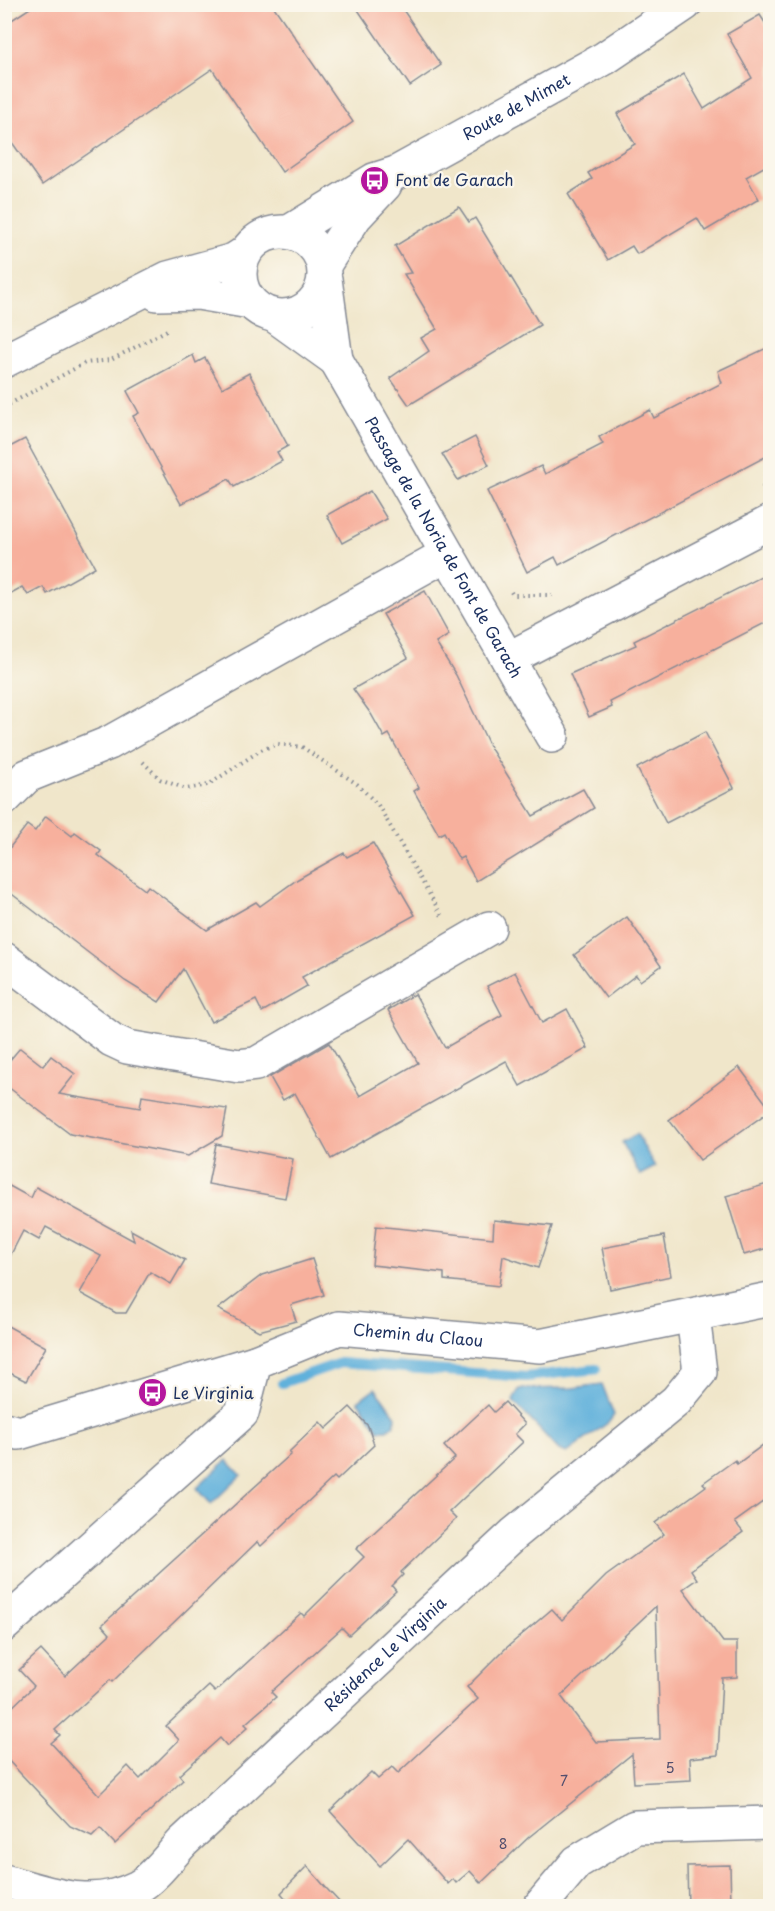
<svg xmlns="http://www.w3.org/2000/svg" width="775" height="1911" viewBox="0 0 775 1911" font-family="'Playpen Sans',sans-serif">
  <rect width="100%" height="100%" fill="#fbf7ec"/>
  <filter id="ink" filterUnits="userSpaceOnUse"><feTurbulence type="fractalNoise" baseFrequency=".0167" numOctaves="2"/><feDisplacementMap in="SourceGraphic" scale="12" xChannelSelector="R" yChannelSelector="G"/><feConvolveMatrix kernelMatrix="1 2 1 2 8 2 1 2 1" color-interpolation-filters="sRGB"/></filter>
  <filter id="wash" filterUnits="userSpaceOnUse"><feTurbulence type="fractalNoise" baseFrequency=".008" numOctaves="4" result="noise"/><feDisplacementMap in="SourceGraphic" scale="24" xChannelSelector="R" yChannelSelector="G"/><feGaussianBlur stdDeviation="1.35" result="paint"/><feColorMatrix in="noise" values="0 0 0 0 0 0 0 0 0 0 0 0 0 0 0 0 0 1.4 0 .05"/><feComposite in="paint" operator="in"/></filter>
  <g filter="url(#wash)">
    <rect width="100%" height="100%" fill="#f0e6ca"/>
    <g fill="#61b1db" stroke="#3e709c" stroke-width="1.5">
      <polygon points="637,1134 655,1167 640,1175 622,1142"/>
      <polygon points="602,1384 614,1415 609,1422 567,1453 559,1450 513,1401 519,1389 573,1388"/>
      <polygon points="375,1388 396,1416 394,1425 387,1430 379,1430 358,1401"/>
      <polygon points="227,1460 241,1475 211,1504 197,1488"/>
    </g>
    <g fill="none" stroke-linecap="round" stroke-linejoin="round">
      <polyline stroke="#61b1db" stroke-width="10" points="282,1383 340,1363 526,1377 596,1369"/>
    </g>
    <g id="blocks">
      <g fill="#f7b09d" fill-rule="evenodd">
        <polygon points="36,4 272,4 353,122 282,172 212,69 42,185 4,131 4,25"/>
        <polygon points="354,4 399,4 441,65 410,86"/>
        <polygon points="760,15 771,32 771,163 746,177 759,199 705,231 697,218 637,254 632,246 608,260 568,194 592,179 588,173 635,144 617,114 684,74 704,109 752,78 727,34"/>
        <polygon points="459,207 469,222 475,218 540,325 409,405 390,378 429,351 421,338 437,329 404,274 411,273 395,246"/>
        <polygon points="771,346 771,454 559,565 555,557 527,572 487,491 541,466 545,474 603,444 599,437 650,410 654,418 722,383 718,371"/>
        <polygon points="193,355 196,363 205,358 222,388 249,373 288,446 277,452 282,461 234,487 229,479 181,504 133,416 139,413 127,391"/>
        <polygon points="475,437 489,465 458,480 442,454"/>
        <polygon points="25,439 95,567 47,594 43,587 28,595 22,587 4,597 4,450"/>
        <polygon points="370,491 387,519 342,543 327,515"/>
        <polygon points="771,572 771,620 610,702 612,707 589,717 570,674 636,645 634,641"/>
        <polygon points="425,591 449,635 436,643 456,675 491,749 533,816 583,789 594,808 476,881 463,857 459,859 444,832 439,835 414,791 419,788 389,734 384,737 371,714 353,689 408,658 383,614"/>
        <polygon points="705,732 734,788 666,823 637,768"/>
        <polygon points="46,816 72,836 75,832 101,851 98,855 145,890 148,886 207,930 256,902 260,906 298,879 344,853 347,857 373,843 415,915 302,977 307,986 262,1012 256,1000 211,1022 183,969 159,1002 125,981 4,888 4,855 27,825 35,831"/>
        <polygon points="627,917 661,966 640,981 636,975 606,998 574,955"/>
        <polygon points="515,972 542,1023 567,1009 588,1048 520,1086 506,1061 331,1159 295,1093 283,1100 270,1077 329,1043 360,1096 418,1063 388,1010 415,994 445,1048 502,1015 487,986"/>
        <polygon points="20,1048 43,1066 51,1056 75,1074 59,1094 140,1108 142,1096 227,1109 222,1136 188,1156 70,1134 4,1084 4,1067"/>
        <polygon points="739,1067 771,1110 700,1160 669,1120"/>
        <polygon points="216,1144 293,1159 285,1198 208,1184"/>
        <polygon points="4,1183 31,1198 36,1187 134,1241 131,1230 185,1260 171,1284 150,1272 126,1313 116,1313 80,1293 101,1256 46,1227 39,1240 23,1231 4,1268"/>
        <polygon points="771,1183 771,1247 744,1255 726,1196"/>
        <polygon points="494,1220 552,1226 538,1268 503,1256 499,1286 444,1280 444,1273 372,1265 376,1226 493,1238"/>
        <polygon points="664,1236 671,1276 610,1289 602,1248"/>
        <polygon points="312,1259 324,1295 291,1305 296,1321 259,1331 218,1309 262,1275"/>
        <polygon points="4,1324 46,1347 26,1381 4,1370"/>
        <polygon points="505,1402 525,1424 515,1434 523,1442 449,1512 456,1519 401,1572 403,1575 392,1586 396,1591 349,1635 342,1628 271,1692 276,1697 245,1724 248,1727 227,1746 220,1738 179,1775 183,1780 115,1844 100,1828 92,1836 70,1826 4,1756 4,1715 34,1686 19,1670 41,1650 65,1676 110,1634 102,1625 291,1454 289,1452 320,1422 326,1429 350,1407 368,1426 374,1445 337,1480 334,1477 261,1546 257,1542 112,1682 110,1680 55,1730 60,1735 51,1743 99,1795 128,1766 140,1779 179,1740 166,1726 209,1686 215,1692 301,1613 304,1616 364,1557 356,1549 455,1458 444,1446 488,1405 494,1412"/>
        <path d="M 771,1439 L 771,1496 L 735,1522 L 743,1532 L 691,1570 L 697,1579 L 683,1589 L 723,1642 L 737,1642 L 737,1677 L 722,1678 L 718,1755 L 690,1758 L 691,1780 L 634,1783 L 632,1754 L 529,1837 L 481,1883 L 470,1871 L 456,1883 L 453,1879 L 448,1884 L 408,1839 L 380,1866 L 330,1811 L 371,1772 L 378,1779 L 392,1767 L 398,1773 L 478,1699 L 467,1687 L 505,1649 L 552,1609 L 562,1620 L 606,1576 L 664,1534 L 655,1523 L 706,1486 L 703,1483 L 735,1460 L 737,1464 ZM 656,1606 L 660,1739 L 596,1742 L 561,1696 Z"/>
        <polygon points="730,1865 731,1906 688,1906 687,1866"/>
        <polygon points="307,1866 327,1889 343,1906 292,1906 281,1893"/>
      </g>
    </g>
  </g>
  <g filter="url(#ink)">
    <use href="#blocks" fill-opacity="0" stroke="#868a94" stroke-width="1.5"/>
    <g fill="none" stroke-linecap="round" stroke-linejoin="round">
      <defs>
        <g id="minor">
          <circle cx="282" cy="274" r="42"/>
          <path id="s1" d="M 289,232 L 374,180 L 396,173 L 605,58 L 685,4"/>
          <polyline points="324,265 355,217 385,185"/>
          <polyline points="157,294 198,293 250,302"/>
          <polyline points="275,316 336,360 325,279"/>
          <path id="s2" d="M 336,360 L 552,736"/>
          <polyline points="4,361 168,278 234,260 245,253"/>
          <polyline points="508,659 770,522"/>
          <polyline points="4,799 27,776 109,743 447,554"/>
          <polyline points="4,959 112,1040 127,1047 239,1066 256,1064 489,928"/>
          <path id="s3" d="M 4,1429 L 19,1433 L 255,1362 L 339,1328 L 540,1346 L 770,1299"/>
          <polyline points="4,1625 242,1413 255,1362"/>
          <path id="s4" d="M 4,1881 C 52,1894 91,1911 138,1887 C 154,1878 170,1856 183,1842 L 514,1534 L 676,1401 L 700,1372 L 693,1316"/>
          <polyline points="540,1906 577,1862 635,1827 770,1823"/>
        </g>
      </defs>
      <use href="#minor" stroke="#868a94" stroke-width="36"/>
      <g stroke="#868a94" stroke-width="4" stroke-dasharray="1.5 4.5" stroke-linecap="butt">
        <polyline points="4,407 85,363 111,360 169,329"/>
        <polyline points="762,488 770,483"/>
        <polyline points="511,592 513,595 552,595"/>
        <polyline points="143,762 160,779 186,789 208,785 261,750 278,744 302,747 357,784 378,805 442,916"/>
      </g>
      <use href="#minor" stroke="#fff" stroke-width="33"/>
    </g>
  </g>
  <defs>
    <symbol id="bus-disc" viewBox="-11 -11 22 22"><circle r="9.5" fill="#b5179e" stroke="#fbf7ec"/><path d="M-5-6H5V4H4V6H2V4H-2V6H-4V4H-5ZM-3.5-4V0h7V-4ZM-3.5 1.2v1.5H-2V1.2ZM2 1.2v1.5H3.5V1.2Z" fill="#fff"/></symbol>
  </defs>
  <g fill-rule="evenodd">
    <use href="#bus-disc" x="358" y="164" width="33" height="33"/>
    <use href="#bus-disc" x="136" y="1376" width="33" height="33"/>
  </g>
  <g text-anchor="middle" stroke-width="4.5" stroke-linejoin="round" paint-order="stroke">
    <g font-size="14" fill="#524f6e">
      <text x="670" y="1773">5</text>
      <text x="564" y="1786">7</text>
      <text x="503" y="1849">8</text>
    </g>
    <g font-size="16" fill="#1b2f5e" stroke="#fbf7ec">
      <text dy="6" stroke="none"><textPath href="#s1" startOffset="260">Route de Mimet</textPath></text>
      <text dy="6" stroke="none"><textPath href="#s2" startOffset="216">Passage de la Noria de Font de Garach</textPath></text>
      <text dy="6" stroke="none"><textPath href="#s3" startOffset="432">Chemin du Claou</textPath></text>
      <text dy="6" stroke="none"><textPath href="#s4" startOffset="478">Résidence Le Virginia</textPath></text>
    </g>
    <g font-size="16" fill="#1b2f5e" stroke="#fbf7ec" text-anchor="start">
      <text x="395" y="186">Font de Garach</text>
      <text x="173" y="1399">Le Virginia</text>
    </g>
  </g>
  <rect width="775" height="1911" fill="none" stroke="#fbf7ec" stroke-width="24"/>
</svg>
